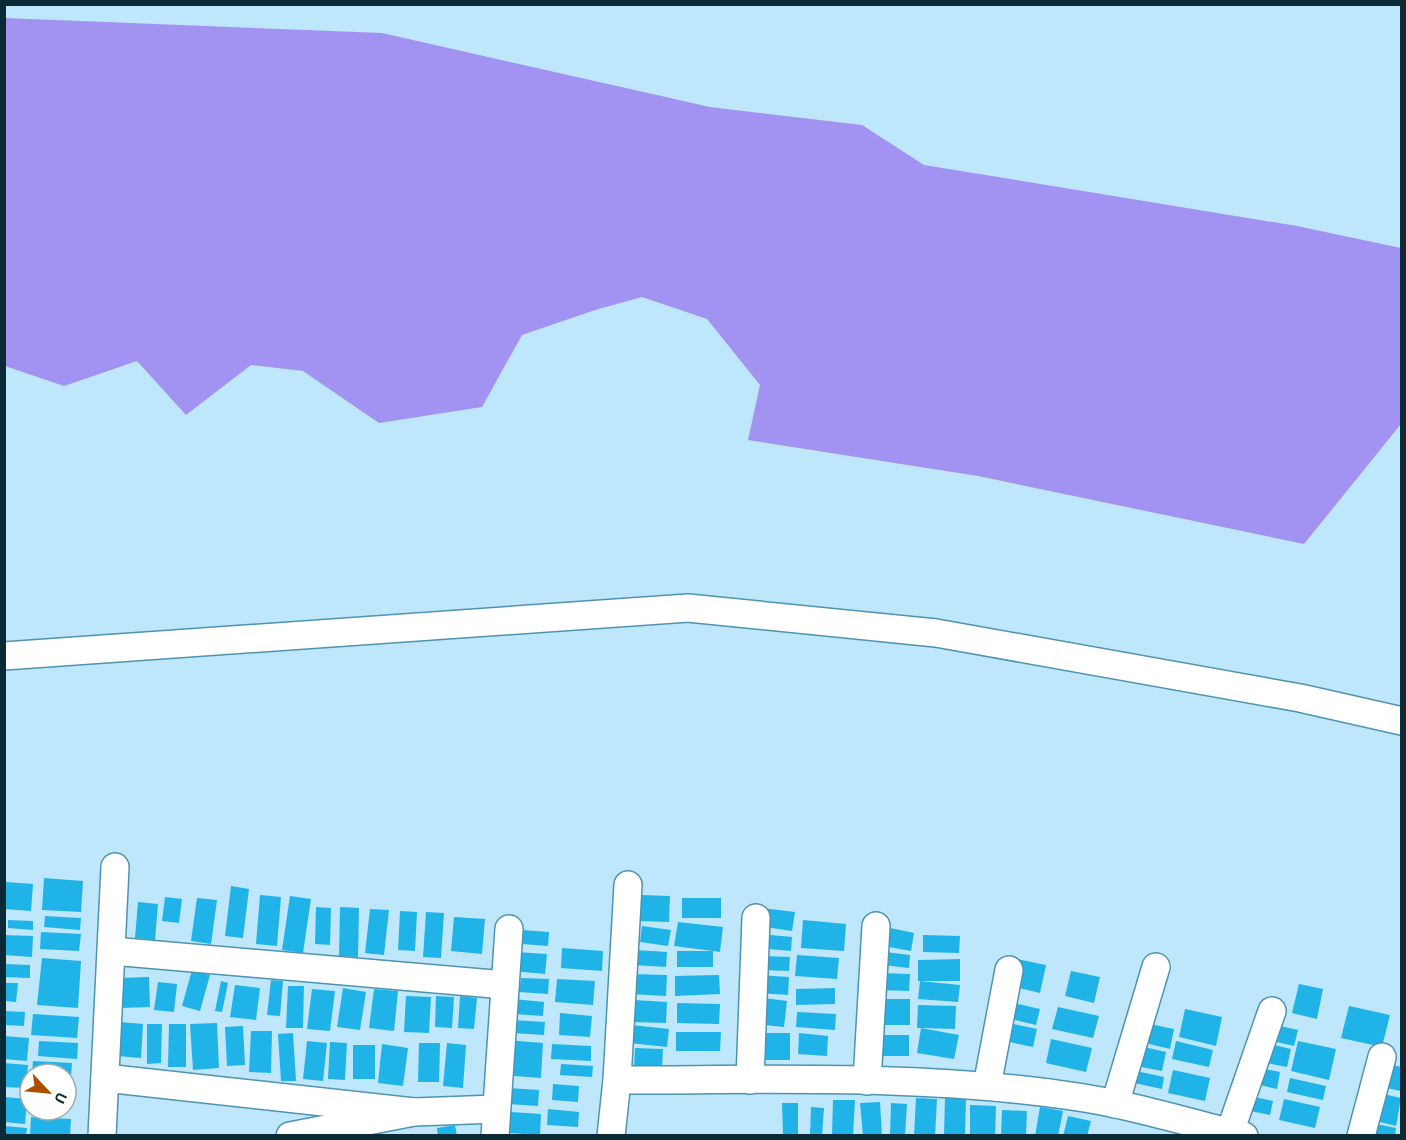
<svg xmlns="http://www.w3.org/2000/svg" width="1406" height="1140" viewBox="0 0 1406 1140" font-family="'Alegreya Sans',sans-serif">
  <rect width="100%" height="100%" fill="#bee7fb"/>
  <polygon fill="#a293f2" points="5,18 382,33 710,107 862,125 924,165 1297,226 1401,248 1401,424 1304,544 978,476 748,440 760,385 707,319 642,297 595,310 522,335 482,407 379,423 303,371 251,365 186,415 137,361 64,386 5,366"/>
  <g fill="#20b3e8">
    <polygon points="44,878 83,881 81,912 42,910"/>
    <polygon points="6,882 33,884 31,911 4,909"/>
    <polygon points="231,886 249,889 243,938 225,936"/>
    <polygon points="260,895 281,897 277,946 256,944"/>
    <polygon points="641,895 670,896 669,922 640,921"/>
    <polygon points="290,896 311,899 303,953 282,950"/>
    <polygon points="165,897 182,899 179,923 162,921"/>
    <polygon points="197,898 217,900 211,944 191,941"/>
    <rect x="682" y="898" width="39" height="20"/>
    <polygon points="138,902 158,904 155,940 135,938"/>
    <polygon points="316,907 331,908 330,945 315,944"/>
    <polygon points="340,907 359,908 358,957 339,956"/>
    <polygon points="761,908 795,912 792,931 759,926"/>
    <polygon points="370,909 389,910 384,955 365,953"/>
    <polygon points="400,911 417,912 415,951 398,950"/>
    <polygon points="426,912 444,913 441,958 423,957"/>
    <polygon points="45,916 81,918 80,930 44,927"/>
    <polygon points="454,917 485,919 482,954 451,951"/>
    <polygon points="8,920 33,921 33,930 8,928"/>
    <polygon points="803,920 846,924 844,951 801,948"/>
    <polygon points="678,922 723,927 720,952 713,951 713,967 677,967 677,951 713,951 674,946"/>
    <polygon points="642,926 671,930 668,946 640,942"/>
    <polygon points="881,926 914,933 911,951 877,945"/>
    <polygon points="522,930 549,932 548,946 522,944"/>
    <polygon points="41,932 81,934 79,951 40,949"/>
    <polygon points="759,934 792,937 791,951 757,948"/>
    <polygon points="4,935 33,936 32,957 4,955"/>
    <polygon points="923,935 960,936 959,953 923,952"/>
    <polygon points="562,948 603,951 602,971 561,968"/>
    <polygon points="635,950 667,952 666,967 633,965"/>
    <polygon points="515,952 547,954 545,974 513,971"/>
    <polygon points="885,952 910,955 909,968 883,965"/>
    <polygon points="797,955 839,958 837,979 795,976"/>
    <polygon points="759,956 790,957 789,971 759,970"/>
    <polygon points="42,958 81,961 78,1008 37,1005"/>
    <polygon points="960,959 960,981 918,981 918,960"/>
    <polygon points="1017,959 1046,965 1040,993 1011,986"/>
    <polygon points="4,964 30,965 30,978 4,977"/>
    <polygon points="192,970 210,975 200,1011 182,1006"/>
    <polygon points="1071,971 1100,977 1094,1003 1065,996"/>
    <polygon points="881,973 910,974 909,991 880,990"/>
    <polygon points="632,974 667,975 666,996 631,994"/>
    <polygon points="719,975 720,994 675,996 675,976"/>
    <polygon points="759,975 789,977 788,995 758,993"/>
    <polygon points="149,977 150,1007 121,1008 120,978"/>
    <polygon points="521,978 549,979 548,994 519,992"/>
    <polygon points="557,979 595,981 593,1005 555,1002"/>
    <polygon points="271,980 283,981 280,1016 267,1015"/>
    <polygon points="221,981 228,983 222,1012 215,1011"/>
    <polygon points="920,981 960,985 958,1002 918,999"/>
    <polygon points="158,982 177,984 174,1012 154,1010"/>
    <polygon points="4,983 18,983 16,1002 4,1001"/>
    <polygon points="1299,984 1323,989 1317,1019 1292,1013"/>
    <polygon points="235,985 260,988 256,1020 230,1017"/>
    <polygon points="288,986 304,986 303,1028 286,1028"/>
    <polygon points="343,988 366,992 360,1030 337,1027"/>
    <polygon points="835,988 835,1004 796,1005 796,989"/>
    <polygon points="312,989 335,991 330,1031 307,1029"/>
    <polygon points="374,989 398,991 394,1031 369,1028"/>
    <polygon points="406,996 431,997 429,1033 404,1032"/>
    <polygon points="436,996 454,997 452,1028 435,1027"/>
    <polygon points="460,996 477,998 474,1029 458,1028"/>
    <polygon points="757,997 787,1001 784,1027 754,1024"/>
    <polygon points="514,999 544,1002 543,1016 513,1014"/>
    <polygon points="881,999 910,999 910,1025 880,1025"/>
    <polygon points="634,1000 667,1002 666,1023 633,1022"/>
    <polygon points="1010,1002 1040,1009 1036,1025 1006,1018"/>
    <polygon points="677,1003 720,1004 719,1024 677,1023"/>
    <polygon points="918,1005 956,1006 955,1029 921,1028 959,1035 954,1059 917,1053 921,1028 917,1028"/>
    <polygon points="1349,1006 1390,1015 1382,1047 1341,1038"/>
    <polygon points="1058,1007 1099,1016 1093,1038 1052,1029"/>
    <polygon points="1185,1009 1222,1017 1216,1046 1179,1037"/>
    <polygon points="4,1011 25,1012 24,1026 4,1025"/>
    <polygon points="797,1012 836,1014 835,1030 796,1027"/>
    <polygon points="560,1013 592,1016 590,1037 559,1035"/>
    <polygon points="33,1014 79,1017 77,1038 31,1035"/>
    <polygon points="513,1020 545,1022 544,1035 512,1033"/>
    <polygon points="120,1022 143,1024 141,1058 117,1056"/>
    <polygon points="1004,1022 1037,1029 1033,1047 1000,1040"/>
    <polygon points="217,1023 219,1068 193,1070 190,1024"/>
    <polygon points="1145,1023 1174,1029 1170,1049 1141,1042"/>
    <polygon points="147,1024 162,1024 161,1063 147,1064"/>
    <polygon points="169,1024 186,1024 186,1067 168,1067"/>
    <polygon points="1271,1024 1298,1030 1294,1046 1268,1040"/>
    <polygon points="631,1025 669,1029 667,1047 629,1043"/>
    <polygon points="243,1026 245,1065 227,1066 225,1027"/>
    <polygon points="251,1031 272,1031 271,1073 249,1072"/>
    <polygon points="676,1032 721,1032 720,1051 676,1051"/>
    <polygon points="293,1033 296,1081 281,1081 278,1034"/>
    <polygon points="761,1033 790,1033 790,1060 760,1060"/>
    <polygon points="799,1033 828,1036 827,1056 798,1054"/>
    <rect x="877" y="1035" width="32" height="21"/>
    <polygon points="4,1036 29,1038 27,1061 4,1059"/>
    <polygon points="1051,1039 1092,1048 1086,1072 1046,1063"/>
    <polygon points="505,1040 543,1043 541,1078 503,1075"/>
    <polygon points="39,1041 78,1043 77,1059 38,1056"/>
    <polygon points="307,1041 327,1043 323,1081 303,1079"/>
    <polygon points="1176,1041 1213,1050 1209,1067 1172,1059"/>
    <polygon points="1298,1041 1336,1049 1329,1080 1291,1071"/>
    <polygon points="330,1042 347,1043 345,1080 328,1079"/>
    <polygon points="419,1043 440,1043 439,1082 418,1082"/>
    <polygon points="447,1043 466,1045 463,1088 443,1086"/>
    <polygon points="1266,1043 1291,1049 1287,1067 1261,1062"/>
    <polygon points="382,1044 408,1048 403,1086 378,1083"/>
    <polygon points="552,1044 591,1046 591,1061 551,1059"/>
    <rect x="353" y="1045" width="22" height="34"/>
    <polygon points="1135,1045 1166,1052 1162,1071 1131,1065"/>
    <polygon points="635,1048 663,1049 662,1069 634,1067"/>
    <polygon points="33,1061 72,1063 70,1091 73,1091 72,1108 66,1108 66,1074 32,1074"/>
    <polygon points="1383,1062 1401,1067 1401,1091 1377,1086"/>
    <polygon points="4,1063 28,1065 26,1088 4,1087"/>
    <polygon points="561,1064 593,1066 592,1077 560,1075"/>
    <polygon points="1255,1067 1280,1072 1277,1089 1251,1083"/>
    <polygon points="1127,1069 1164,1077 1162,1089 1125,1081"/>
    <polygon points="1173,1070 1210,1078 1205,1101 1168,1093"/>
    <polygon points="1290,1078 1326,1086 1323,1100 1287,1092"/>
    <polygon points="553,1084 579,1086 578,1102 552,1100"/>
    <polygon points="508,1088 539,1090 538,1106 507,1104"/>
    <polygon points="1374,1092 1401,1098 1396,1126 1368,1119"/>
    <polygon points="1245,1095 1273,1101 1270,1115 1241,1109"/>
    <polygon points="4,1097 27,1099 25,1124 4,1122"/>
    <polygon points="945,1097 966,1098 965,1136 944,1136"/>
    <polygon points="916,1098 937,1099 935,1136 914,1136"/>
    <polygon points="1284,1099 1320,1107 1315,1128 1279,1120"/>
    <polygon points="833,1100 855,1100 853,1136 832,1136"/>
    <polygon points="880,1102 882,1136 863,1136 860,1103"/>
    <polygon points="782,1103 798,1103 798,1134 783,1134"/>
    <polygon points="891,1103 907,1104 905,1136 890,1136"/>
    <polygon points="970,1105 996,1106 995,1136 970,1136"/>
    <polygon points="811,1107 824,1108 822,1136 810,1136"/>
    <polygon points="1040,1107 1063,1111 1058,1136 1035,1136"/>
    <polygon points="548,1109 579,1112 578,1127 547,1125"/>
    <polygon points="1002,1110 1027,1111 1026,1136 1001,1136"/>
    <polygon points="511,1112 541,1114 540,1135 509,1133"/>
    <polygon points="1068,1116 1091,1121 1087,1136 1063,1136"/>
    <polygon points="31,1117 71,1119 70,1136 30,1136"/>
    <polygon points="1371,1123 1396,1128 1395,1136 1369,1136"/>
    <polygon points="455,1125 457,1136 438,1136 437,1128"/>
    <polygon points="4,1126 27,1128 26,1136 4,1136"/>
  </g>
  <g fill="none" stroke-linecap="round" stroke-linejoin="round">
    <defs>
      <g id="minor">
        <polyline points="4,656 688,608 936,633 1300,698 1402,721"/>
        <polyline points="112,951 505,985"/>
        <polyline points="105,1078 414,1112"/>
        <path d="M 617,1080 C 768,1080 921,1074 1071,1096 C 1129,1104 1186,1122 1244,1136"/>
        <polyline points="750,1080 756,918"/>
        <polyline points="867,1081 876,926"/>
        <polyline points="987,1086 1009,970"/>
        <polyline points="1115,1104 1156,967"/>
        <polyline points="1230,1132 1272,1011"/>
        <polyline points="102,1136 115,867"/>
        <polyline points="290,1136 414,1112 496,1109"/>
        <polyline points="495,1136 509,929"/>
        <polyline points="611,1136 617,1080 628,885"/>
        <polyline points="1361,1136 1382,1057"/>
      </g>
    </defs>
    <use href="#minor" stroke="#4e93b2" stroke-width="30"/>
    <use href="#minor" stroke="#fff" stroke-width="27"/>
  </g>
  <rect width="1406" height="1140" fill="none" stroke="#0c2936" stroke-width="12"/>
  <g transform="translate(48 1092) rotate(116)"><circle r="28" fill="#ffffff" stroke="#9ea9af" stroke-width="1.5"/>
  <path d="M0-4.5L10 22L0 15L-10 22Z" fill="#ae4f00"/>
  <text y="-9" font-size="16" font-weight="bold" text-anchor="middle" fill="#0c2936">U</text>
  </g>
</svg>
